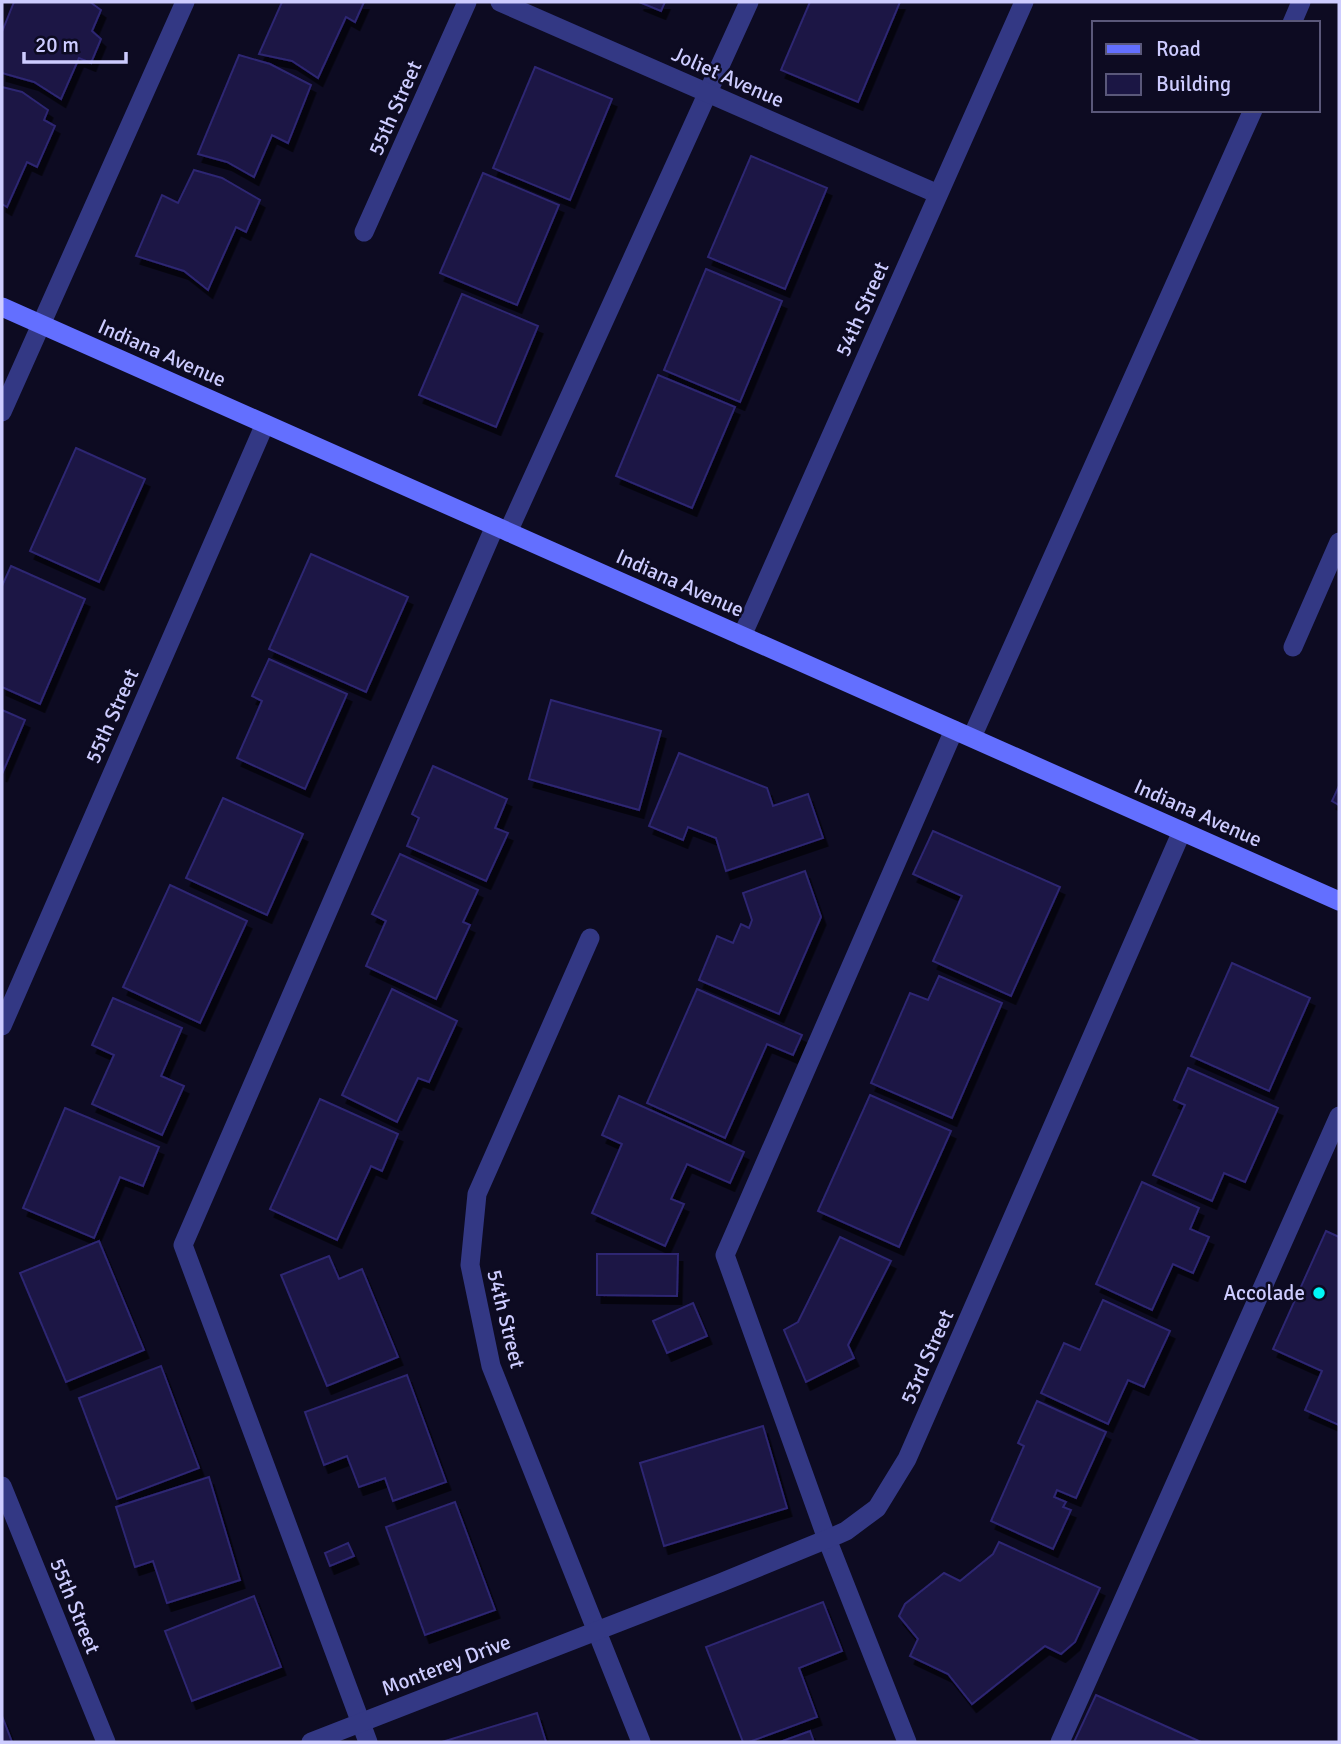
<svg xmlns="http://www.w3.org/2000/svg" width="1341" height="1744" viewBox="0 0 1341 1744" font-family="Signika,sans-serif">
  <defs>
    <filter id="shadow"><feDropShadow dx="4.5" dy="8" stdDeviation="0" flood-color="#0009"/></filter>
  </defs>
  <rect width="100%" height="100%" fill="#0d0b22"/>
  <g fill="#1b1644" stroke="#2d2672" stroke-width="2" filter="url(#shadow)">
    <polygon points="14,2 90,2 101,10 92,31 101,39 91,63 79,58 61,99 34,82 2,73 2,32"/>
    <polygon points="282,2 364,2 355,22 346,17 318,78 292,61 259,54"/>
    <polygon points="639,2 665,2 661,11"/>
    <polygon points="810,2 900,2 858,102 781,70"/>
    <polygon points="239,55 270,64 311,85 288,143 272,135 254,177 227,162 198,154"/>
    <polygon points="535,67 612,99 570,200 493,168"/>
    <polygon points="2,87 22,92 48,110 44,120 55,126 37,167 27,162 7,207 2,204"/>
    <polygon points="751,156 827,188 785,289 708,257"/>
    <polygon points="194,170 222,178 260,200 246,232 236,227 208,290 184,271 136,256 162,195 178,203"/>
    <polygon points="483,173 559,205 517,305 440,273"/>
    <polygon points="706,269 782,301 740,402 664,370"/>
    <polygon points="462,294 538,326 496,427 419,395"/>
    <polygon points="658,375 735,407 692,508 616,476"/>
    <polygon points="76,448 145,479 99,582 30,551"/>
    <polygon points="311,554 408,597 366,692 269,649"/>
    <polygon points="11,566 85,599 40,704 2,687 2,586"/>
    <polygon points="269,659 347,694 305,789 237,758 262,701 252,696"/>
    <polygon points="551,700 661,731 639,810 529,779"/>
    <polygon points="2,710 25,720 2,774"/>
    <polygon points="679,753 767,788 773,806 808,794 823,838 726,871 716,838 688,827 683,840 649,826"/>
    <polygon points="433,766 507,799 495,828 508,833 486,881 407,846 419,818 412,814"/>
    <polygon points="1339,786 1339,805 1332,801"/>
    <polygon points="223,798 303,834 267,915 186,878"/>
    <polygon points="933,831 1060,887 1011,996 933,961 962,896 913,874"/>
    <polygon points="400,854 478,890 463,922 470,925 436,999 366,966 386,921 372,914"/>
    <polygon points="805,871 821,917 779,1014 699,980 717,936 733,943 741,924 749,928 752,920 743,893"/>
    <polygon points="170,885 247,921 200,1023 123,987"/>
    <polygon points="1232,963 1310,998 1269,1091 1191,1056"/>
    <polygon points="939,976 1002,1003 952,1118 871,1083 910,993 928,1000"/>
    <polygon points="392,989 457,1021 429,1082 418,1078 397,1122 342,1095"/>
    <polygon points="697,989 802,1035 793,1055 767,1044 725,1138 647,1103"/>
    <polygon points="113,998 182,1028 161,1076 184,1086 162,1135 92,1104 114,1055 92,1045"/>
    <polygon points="1188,1068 1278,1108 1245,1182 1224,1173 1212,1201 1153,1175 1185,1105 1174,1100"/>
    <polygon points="870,1095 951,1131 899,1247 818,1211"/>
    <polygon points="619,1096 744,1152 730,1183 687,1164 671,1199 684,1204 665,1246 592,1213 622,1144 602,1135"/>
    <polygon points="320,1099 398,1134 382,1171 371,1166 337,1240 270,1209"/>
    <polygon points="65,1108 159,1147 143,1186 120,1177 94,1238 23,1208"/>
    <polygon points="1142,1182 1199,1208 1190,1229 1209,1237 1193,1273 1173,1264 1152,1310 1096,1284"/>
    <polygon points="1326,1231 1339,1237 1339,1425 1305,1410 1322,1371 1273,1349"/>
    <polygon points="840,1237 891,1261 848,1345 854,1358 806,1382 784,1330 798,1322"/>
    <polygon points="99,1241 144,1350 66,1382 20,1273"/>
    <polygon points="597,1254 678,1254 677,1296 597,1295"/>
    <polygon points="329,1256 339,1279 362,1269 398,1357 327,1386 281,1275"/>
    <polygon points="1103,1300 1170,1331 1144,1387 1128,1380 1108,1424 1041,1393 1064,1343 1080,1350"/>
    <polygon points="693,1303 707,1336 667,1353 653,1321"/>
    <polygon points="161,1366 199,1468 117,1499 79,1398"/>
    <polygon points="407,1375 446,1482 393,1501 385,1478 359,1487 347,1456 324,1465 305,1412"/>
    <polygon points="1037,1401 1106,1432 1076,1498 1057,1490 1054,1497 1066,1502 1063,1507 1071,1510 1053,1549 991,1521 1024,1446 1018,1443"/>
    <polygon points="763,1426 787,1508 664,1546 640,1463"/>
    <polygon points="209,1477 240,1580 167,1603 153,1561 135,1567 116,1507"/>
    <polygon points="455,1502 495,1610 425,1635 386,1527"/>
    <polygon points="999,1542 1100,1588 1075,1642 1061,1654 1045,1646 972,1704 948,1674 910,1656 918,1639 899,1616 905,1604 944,1573 960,1581 993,1554"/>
    <polygon points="348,1543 354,1556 330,1566 325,1553"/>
    <polygon points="254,1596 281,1667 192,1701 165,1631"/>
    <polygon points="823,1602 842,1651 799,1668 817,1717 749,1742 743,1742 706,1647"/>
    <polygon points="1096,1695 1201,1742 1074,1742"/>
    <polygon points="537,1713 546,1742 442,1742"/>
    <polygon points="2,1716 12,1742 2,1742"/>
    <polygon points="810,1731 814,1742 780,1742"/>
  </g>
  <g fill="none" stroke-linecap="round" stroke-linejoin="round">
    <g stroke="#333884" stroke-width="19">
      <polyline points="1292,23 1301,2"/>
      <polyline points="2,412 185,2"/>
      <polyline points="508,532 749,2"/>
      <polyline points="972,737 1253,110"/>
      <polyline points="368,1742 183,1245 495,526"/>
      <polyline points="907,1742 827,1539 725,1255 954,730"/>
      <polyline points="1060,1742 1339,1116"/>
    </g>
    <g stroke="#333884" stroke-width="19">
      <polyline points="500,2 938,194"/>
      <polyline points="364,232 467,2"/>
      <polyline points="1293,647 1339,542"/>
      <polyline points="590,938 477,1194 470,1265 491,1366 641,1742"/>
      <polyline points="2,1026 265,424"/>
      <polyline points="2,1486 106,1742"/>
      <polyline points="311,1742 720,1583 837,1535 846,1531 877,1508 907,1459 1182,831"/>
    </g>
    <polyline stroke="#333884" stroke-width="19" points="742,636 1024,2"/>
    <polyline stroke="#636fff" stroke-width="19" points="2,307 1339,901"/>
  </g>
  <circle fill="#00f7f7" stroke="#0d0b22" stroke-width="2.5" cx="1319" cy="1293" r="7"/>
  <g text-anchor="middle" stroke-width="5" stroke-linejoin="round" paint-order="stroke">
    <g font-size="21" fill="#cdccff" stroke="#0d0b22">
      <text transform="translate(728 77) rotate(24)" y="7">Joliet Avenue</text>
      <text transform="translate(395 108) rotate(-66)" y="7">55th Street</text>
      <text transform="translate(862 309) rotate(-66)" y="7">54th Street</text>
      <text transform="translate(162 353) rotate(24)" y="7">Indiana Avenue</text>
      <text transform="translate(680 583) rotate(24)" y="7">Indiana Avenue</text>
      <text transform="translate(112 716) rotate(-66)" y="7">55th Street</text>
      <text transform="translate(1198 813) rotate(24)" y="7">Indiana Avenue</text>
      <text transform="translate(506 1319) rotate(76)" y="7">54th Street</text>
      <text transform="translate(927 1357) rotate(-66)" y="7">53rd Street</text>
      <text transform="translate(75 1606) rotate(68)" y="7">55th Street</text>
      <text transform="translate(446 1665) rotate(-21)" y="7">Monterey Drive</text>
    </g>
    <g font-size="21" fill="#cdccff" stroke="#0d0b22" text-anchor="end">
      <text x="1305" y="1300">Accolade</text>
    </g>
  </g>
  <rect width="1341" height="1744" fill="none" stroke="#cdccff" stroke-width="7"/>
  <rect x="1092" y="21" width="228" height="91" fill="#0d0b22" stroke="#5a587a" stroke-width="2"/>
  <rect x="1106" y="44" width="35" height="10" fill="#636fff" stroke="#5a587a" stroke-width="2"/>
  <text x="1156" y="56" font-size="21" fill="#cdccff">Road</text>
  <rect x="1106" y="74" width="35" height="21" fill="#1b1644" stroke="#5a587a" stroke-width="2"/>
  <text x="1156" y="91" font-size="21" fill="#cdccff">Building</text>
  <path d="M24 52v10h102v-10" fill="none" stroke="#cdccff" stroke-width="3.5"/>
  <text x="35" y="52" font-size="21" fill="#cdccff" stroke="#0d0b22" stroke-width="5" paint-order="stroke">20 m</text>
</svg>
